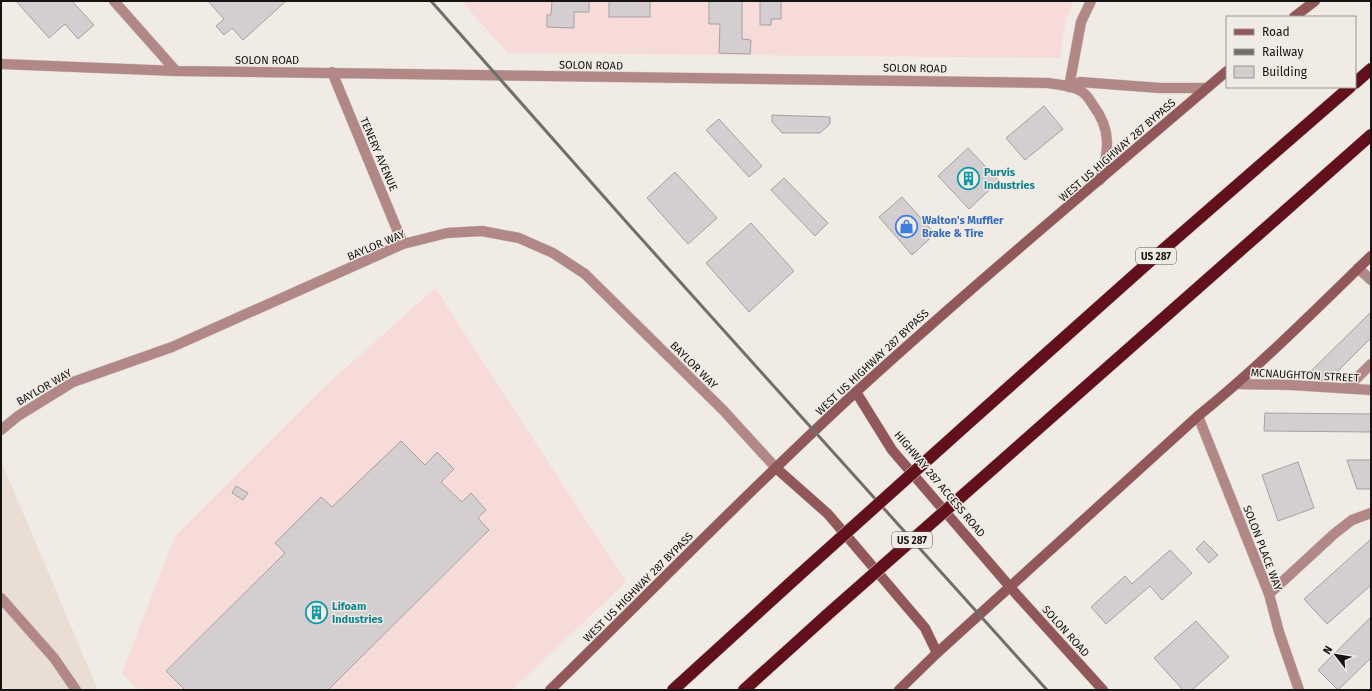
<svg xmlns="http://www.w3.org/2000/svg" width="1372" height="691" viewBox="0 0 1372 691" font-family="'Fira Sans',sans-serif">
  <rect width="100%" height="100%" fill="#f1ebe6"/>
  <g fill="#f6dbd8">
    <polygon points="461,1 1074,1 1066,19 1060,58 508,53"/>
    <polygon points="435,288 626,582 512,690 138,690 122,673 175,536 320,391"/>
  </g>
  <polygon fill="#eaddd3" points="1,461 98,690 1,690"/>
  <g fill="#d5ced1" stroke="#a6a0a2">
    <polygon points="16,1 72,1 94,25 78,39 65,24 49,38"/>
    <polygon points="208,1 286,1 243,40 232,28 224,35 216,26 224,19"/>
    <polygon points="552,1 589,1 589,12 574,12 574,28 547,27 547,15 551,15"/>
    <rect x="609" y="1" width="41" height="16"/>
    <polygon points="709,1 742,1 742,39 751,40 750,54 719,53 720,24 709,24"/>
    <polygon points="760,1 781,1 781,19 771,19 771,25 760,25"/>
    <polygon points="1044,106 1063,129 1025,160 1006,138"/>
    <polygon points="772,115 830,117 830,124 820,133 782,133 772,122"/>
    <polygon points="719,119 762,166 749,177 706,130"/>
    <polygon points="968,148 999,181 969,209 938,176"/>
    <polygon points="675,172 717,218 688,244 647,198"/>
    <polygon points="784,178 828,223 815,236 771,190"/>
    <polygon points="902,197 935,234 912,255 879,217"/>
    <polygon points="751,223 794,271 749,312 706,263"/>
    <polygon points="1371,312 1371,338 1328,381 1321,380 1311,371"/>
    <polygon points="1265,413 1371,414 1371,432 1264,431"/>
    <polygon points="401,441 425,465 437,452 454,469 441,482 462,502 471,493 486,510 478,518 489,530 328,690 185,690 166,671 285,553 275,543 321,497 332,507"/>
    <polygon points="1347,460 1371,460 1371,489 1357,489"/>
    <polygon points="1298,462 1314,508 1278,521 1262,475"/>
    <polygon points="236,486 248,493 243,500 232,493"/>
    <polygon points="1371,539 1371,585 1327,624 1304,599"/>
    <polygon points="1204,541 1218,555 1209,563 1196,549"/>
    <polygon points="1170,550 1192,573 1162,600 1150,586 1106,624 1091,607 1125,576 1132,584"/>
    <polygon points="1371,617 1371,658 1338,690 1318,670"/>
    <polygon points="1196,621 1229,657 1192,690 1183,690 1154,658"/>
  </g>
  <g fill="none" stroke-linecap="round" stroke-linejoin="round">
    <defs>
      <g id="minor">
        <polyline points="114,1 176,71"/>
        <polyline points="332,72 403,244"/>
        <polyline points="1069,87 1080,82 1160,88 1207,88"/>
        <polyline points="1069,87 1081,22 1091,1"/>
        <polyline points="1358,268 1371,280"/>
        <polyline points="1238,384 1291,385 1371,390"/>
        <polyline points="1347,388 1371,364"/>
        <polyline points="1198,416 1269,594 1279,632 1299,690"/>
        <polyline points="1,430 18,416 73,382 172,347 403,244 447,233 482,231 519,238 553,253 585,274 723,410 776,468"/>
        <polyline points="1269,594 1334,534 1352,520 1371,513"/>
        <polyline points="1,598 54,658 76,690"/>
      </g>
      <path id="tertiary" d="M 1,64 L 176,71 L 1048,83 C 1059,85 1071,85 1081,91 C 1086,94 1090,100 1093,105 C 1112,130 1109,152 1100,180"/>
      <g id="secondary">
        <polyline points="1294,17 1315,1"/>
        <polyline points="856,392 892,450 1017,595 1103,690"/>
        <polyline points="776,468 828,514 925,628 937,653"/>
        <path d="M 550,690 C 653,590 752,487 857,391 C 978,281 1103,177 1227,71"/>
        <path d="M 899,690 L 937,653 L 1198,416 C 1259,367 1314,311 1371,256"/>
      </g>
      <g id="motorway">
        <polyline points="1355,83 1371,69"/>
        <polyline points="964,427 1149,262 1350,87"/>
        <polyline points="996,466 1371,135"/>
        <polyline points="673,690 797,577"/>
        <polyline points="744,690 827,615"/>
      </g>
    </defs>
    <use href="#minor" stroke="#cec8c4" stroke-width="11"/>
    <use href="#tertiary" stroke="#cec8c4" stroke-width="11"/>
    <use href="#secondary" stroke="#cec8c4" stroke-width="11"/>
    <use href="#motorway" stroke="#cec8c4" stroke-width="13"/>
    <use href="#minor" stroke="#b28887" stroke-width="10"/>
    <use href="#tertiary" stroke="#b28887" stroke-width="10"/>
    <use href="#secondary" stroke="#925758" stroke-width="10"/>
    <use href="#motorway" stroke="#62101c" stroke-width="12"/>
    <polyline stroke="#726e6c" stroke-width="3" points="431,1 629,225 1047,690"/>
    <defs>
      <g id="motorway-bridge">
        <polyline points="797,577 964,427"/>
        <polyline points="827,615 996,466"/>
      </g>
    </defs>
    <use href="#motorway-bridge" stroke="#cec8c4" stroke-width="13" stroke-linecap="butt"/>
    <use href="#motorway-bridge" stroke="#62101c" stroke-width="12"/>
  </g>
  <defs>
    <symbol id="building-ring" viewBox="-11 -11 22 22"><circle r="9.5" fill="#f1ebe6" stroke="#0f9aa8" stroke-width="1.5"/><path d="M-4-6H4V6H1V3H-1V6H-4ZM-2.5-4.3h1.7v1.8h-1.7ZM.8-4.3h1.7v1.8H.8ZM-2.5-1h1.7V.8h-1.7ZM.8-1h1.7V.8H.8Z" fill="#0f9aa8"/></symbol>
    <symbol id="shop-ring" viewBox="-11 -11 22 22"><circle r="9.5" fill="#f1ebe6" stroke="#3f7fe0" stroke-width="1.5"/><path d="M-5-2.5h2.3a2.7 3.5 0 0 1 5.4 0H5L5.5 6h-11ZM-1.5-2.5h3a1.5 2.3 0 0 0-3 0Z" fill="#3f7fe0"/></symbol>
  </defs>
  <g fill-rule="evenodd">
    <use href="#building-ring" x="956" y="166" width="25" height="25"/>
    <use href="#shop-ring" x="894" y="214" width="25" height="25"/>
    <use href="#building-ring" x="304" y="600" width="25" height="25"/>
  </g>
  <g text-anchor="middle" stroke-width="3" stroke-linejoin="round" paint-order="stroke">
    <g fill="#f1ebe6" stroke="#575452" stroke-width="1">
      <rect x="1136" y="248" width="40" height="16" rx="3"/>
      <rect x="892" y="532" width="40" height="16" rx="3"/>
    </g>
    <g font-size="10" font-weight="bold" fill="#151312">
      <text x="1156" y="260">US 287</text>
      <text x="912" y="544">US 287</text>
    </g>
    <g font-size="11" fill="#151312" stroke="#f1ebe6">
      <text x="267" y="64">SOLON ROAD</text>
      <text transform="translate(591 65) rotate(1)" y="4">SOLON ROAD</text>
      <text transform="translate(915 68) rotate(1)" y="4">SOLON ROAD</text>
      <text transform="translate(1117 150) rotate(-41)" y="4">WEST US HIGHWAY 287 BYPASS</text>
      <text transform="translate(379 154) rotate(67)" y="4">TENERY AVENUE</text>
      <text transform="translate(376 245) rotate(-23)" y="4">BAYLOR WAY</text>
      <text transform="translate(872 362) rotate(-43)" y="4">WEST US HIGHWAY 287 BYPASS</text>
      <text transform="translate(694 365) rotate(45)" y="4">BAYLOR WAY</text>
      <text transform="translate(1305 375) rotate(3)" y="4">MCNAUGHTON STREET</text>
      <text transform="translate(44 387) rotate(-30)" y="4">BAYLOR WAY</text>
      <text transform="translate(940 484) rotate(50)" y="4">HIGHWAY 287 ACCESS ROAD</text>
      <text transform="translate(1263 548) rotate(69)" y="4">SOLON PLACE WAY</text>
      <text transform="translate(638 587) rotate(-45)" y="4">WEST US HIGHWAY 287 BYPASS</text>
      <text transform="translate(1066 631) rotate(48)" y="4">SOLON ROAD</text>
    </g>
    <g font-size="11" font-weight="bold" fill="#0d838f" stroke="#f1ebe6" text-anchor="start">
      <text x="984" y="176">Purvis<tspan x="984" dy="13">Industries</tspan></text>
      <text x="332" y="610">Lifoam<tspan x="332" dy="13">Industries</tspan></text>
    </g>
    <g font-size="11" font-weight="bold" fill="#366cbe" stroke="#f1ebe6" text-anchor="start">
      <text x="922" y="224">Walton's Muffler<tspan x="922" dy="13">Brake &amp; Tire</tspan></text>
    </g>
  </g>
  <rect width="1372" height="691" fill="none" stroke="#151312" stroke-width="4"/>
  <rect x="1226" y="16" width="130" height="72" fill="#f1ebe6" stroke="#999591"/>
  <rect x="1234" y="29" width="20" height="6" fill="#925758" stroke="#999591"/>
  <text x="1262" y="36" font-size="12" fill="#151312">Road</text>
  <rect x="1234" y="49" width="20" height="6" fill="#726e6c" stroke="#999591"/>
  <text x="1262" y="56" font-size="12" fill="#151312">Railway</text>
  <rect x="1234" y="66" width="20" height="12" fill="#d5ced1" stroke="#999591"/>
  <text x="1262" y="76" font-size="12" fill="#151312">Building</text>
  <g transform="translate(1336 655) rotate(301)" stroke="#f1ebe6" stroke-width="3" paint-order="stroke">
  <path d="M0-3L7 15L0 10L-7 15Z" fill="#151312"/>
  <text y="-6" font-size="11" font-weight="bold" text-anchor="middle" fill="#151312">N</text>
  </g>
</svg>
